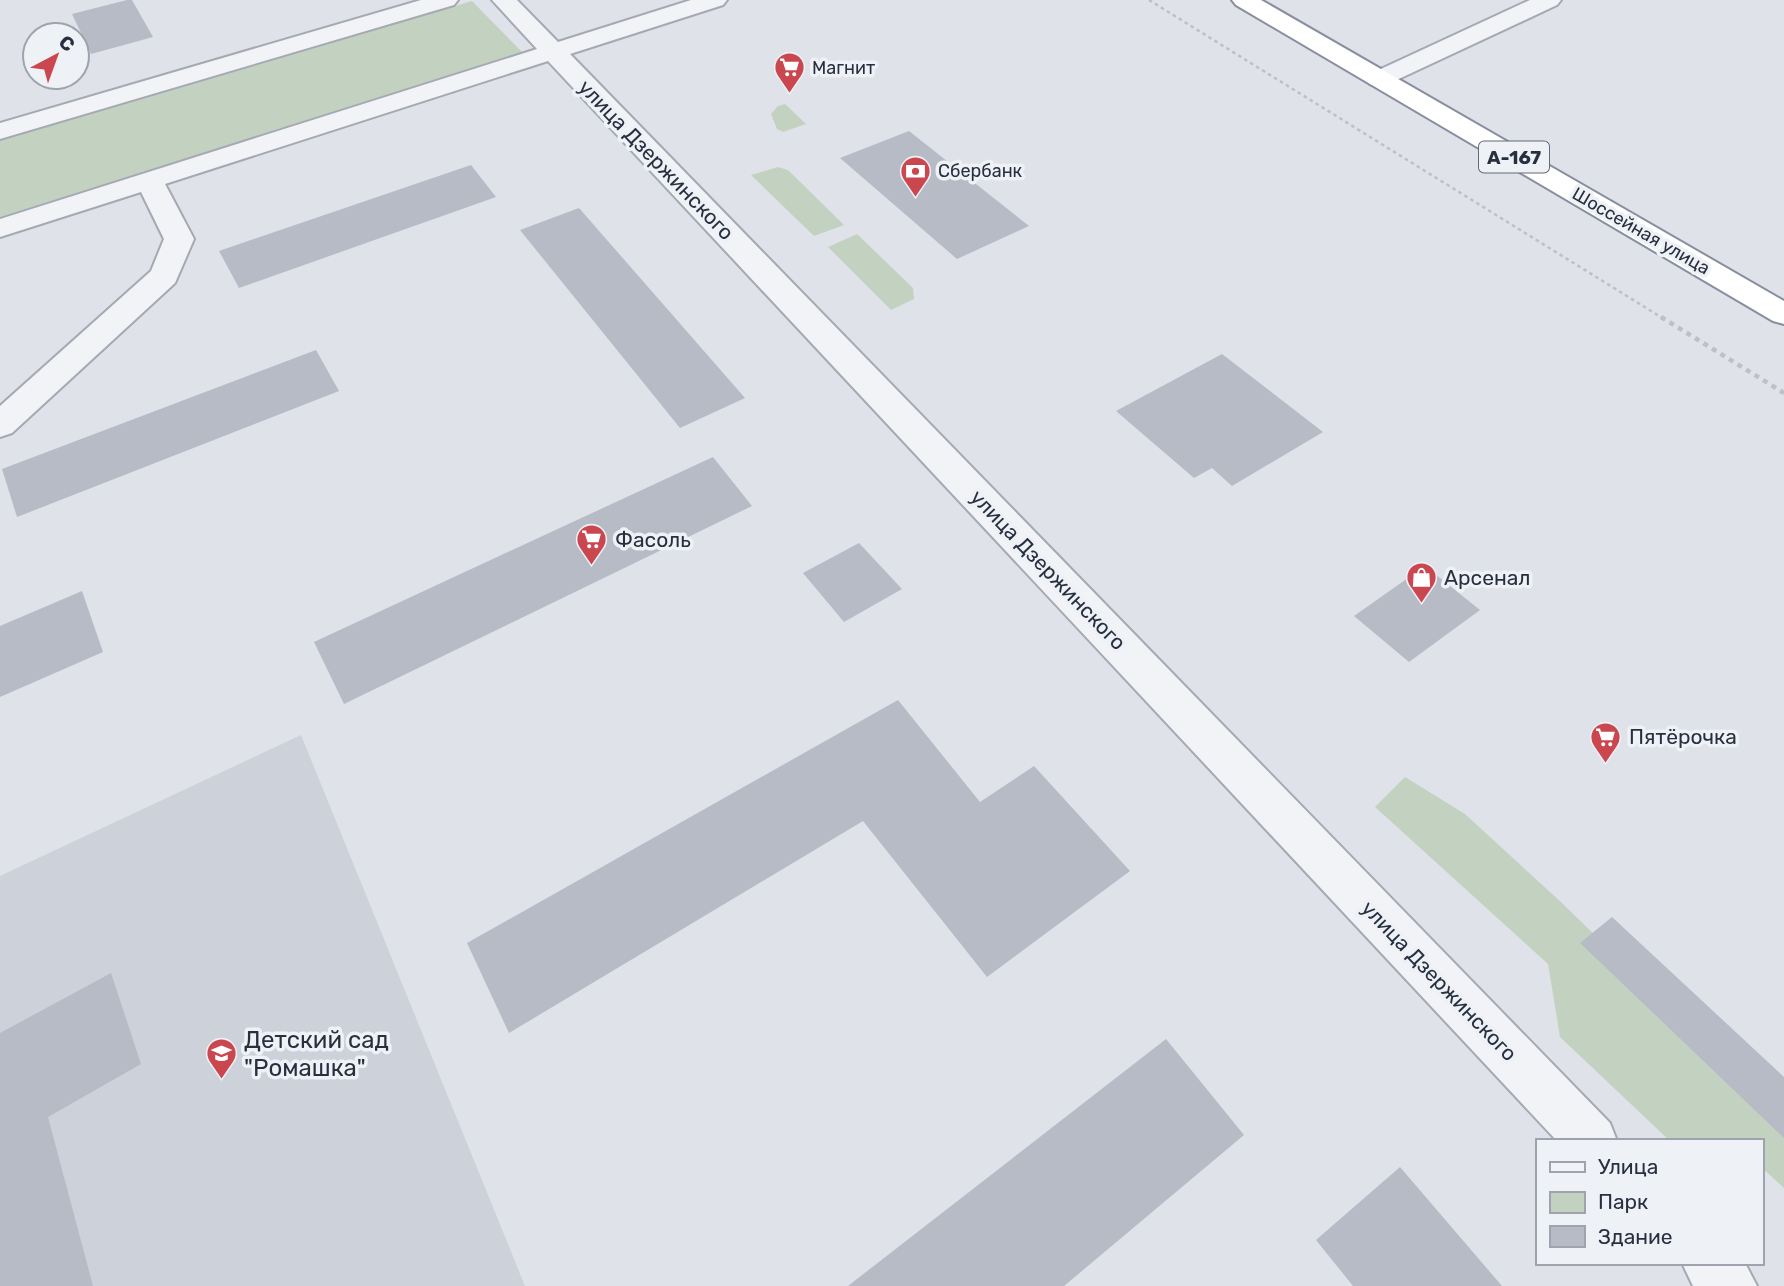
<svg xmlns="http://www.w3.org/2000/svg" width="1784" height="1286" viewBox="0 0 1784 1286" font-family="Rubik,sans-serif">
  <rect width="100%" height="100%" fill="#dfe2e8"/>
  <polygon fill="#cdd1da" points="301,735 525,1286 0,1286 0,876"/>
  <g fill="#c3d2c0">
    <polygon points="472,1 522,52 0,217 0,141"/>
    <polygon points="785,104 806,124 783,132 777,129 771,114 778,106"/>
    <polygon points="778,167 788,170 844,225 814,236 751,175"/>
    <polygon points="857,234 913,288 914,299 891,310 828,247"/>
    <polygon points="1405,777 1465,814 1562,903 1784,1120 1784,1188 1761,1167 1761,1141 1670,1141 1560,1037 1548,964 1375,807"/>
  </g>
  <g fill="#b6bbc5">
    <polygon points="127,0 132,0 153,37 91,54 72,14"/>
    <polygon points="909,131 1029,226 957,259 840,158"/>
    <polygon points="471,165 496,197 239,288 219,251"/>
    <polygon points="579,208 745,398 680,428 520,230"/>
    <polygon points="316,350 339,391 17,517 2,469"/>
    <polygon points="1222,354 1323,432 1232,486 1212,468 1194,478 1116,411"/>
    <polygon points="713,457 752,506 344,704 314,642"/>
    <polygon points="859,543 902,589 844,622 803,573"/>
    <polygon points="1425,566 1480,610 1409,662 1354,616"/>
    <polygon points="82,591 103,652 0,697 0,626"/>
    <polygon points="898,700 980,802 1034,766 1130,871 987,977 863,821 509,1033 467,943"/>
    <polygon points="1612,917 1784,1077 1784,1138 1580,943"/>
    <polygon points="111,973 141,1064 48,1117 93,1286 0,1286 0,1033"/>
    <polygon points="1166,1039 1244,1135 1064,1286 848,1286"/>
    <polygon points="1400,1167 1502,1286 1353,1286 1316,1240"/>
  </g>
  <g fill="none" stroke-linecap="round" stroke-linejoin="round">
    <defs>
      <g id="minor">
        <polygon points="421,0 458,0 454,5 0,139 0,123"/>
        <polygon points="492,0 517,0 558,42 691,0 727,0 723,5 570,54 1610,1123 1617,1141 1557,1141 548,61 165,184 194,239 175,283 12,433 0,437 0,406 151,271 164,239 141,192 0,237 0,219 537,49"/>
        <polygon points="1530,0 1561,0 1557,5 1388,84 1379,87 1370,84 1366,79 1370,74"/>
        <polygon points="1682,1263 1745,1263 1757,1286 1693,1286"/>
      </g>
      <polygon id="highway" points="1232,0 1261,0 1784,301 1784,324 1773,321 1236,5"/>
    </defs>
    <use href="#minor" stroke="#a4a9b2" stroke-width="4"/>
    <use href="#highway" stroke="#878e9e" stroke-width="4"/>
    <polyline stroke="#bdc0c6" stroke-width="2.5" stroke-dasharray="3.5 3.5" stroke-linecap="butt" points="1149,0 1664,319"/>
    <polyline stroke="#bdc0c6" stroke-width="4.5" stroke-dasharray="5 5" stroke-linecap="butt" points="1661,317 1784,393"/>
    <use href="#minor" fill="#f2f3f6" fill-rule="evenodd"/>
    <use href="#highway" fill="#fff" fill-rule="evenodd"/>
  </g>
  <defs>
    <symbol id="supermarket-pin" viewBox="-11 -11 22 30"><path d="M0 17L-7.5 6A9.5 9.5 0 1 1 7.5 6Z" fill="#ca474f" stroke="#eef1f6"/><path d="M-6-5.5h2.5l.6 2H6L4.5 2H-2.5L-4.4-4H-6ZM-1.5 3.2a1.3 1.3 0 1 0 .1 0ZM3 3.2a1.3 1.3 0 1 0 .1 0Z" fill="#fff"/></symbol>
    <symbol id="bank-pin" viewBox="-11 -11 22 30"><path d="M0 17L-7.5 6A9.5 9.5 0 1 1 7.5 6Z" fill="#ca474f" stroke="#eef1f6"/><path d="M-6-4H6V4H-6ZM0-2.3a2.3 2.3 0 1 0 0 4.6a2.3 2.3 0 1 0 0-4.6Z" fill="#fff"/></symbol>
    <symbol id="shop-pin" viewBox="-11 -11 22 30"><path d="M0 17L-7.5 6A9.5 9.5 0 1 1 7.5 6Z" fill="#ca474f" stroke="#eef1f6"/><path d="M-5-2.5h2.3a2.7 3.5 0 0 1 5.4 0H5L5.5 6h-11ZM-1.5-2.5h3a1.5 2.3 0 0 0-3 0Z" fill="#fff"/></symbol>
    <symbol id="school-pin" viewBox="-11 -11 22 30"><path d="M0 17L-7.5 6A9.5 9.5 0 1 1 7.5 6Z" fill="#ca474f" stroke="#eef1f6"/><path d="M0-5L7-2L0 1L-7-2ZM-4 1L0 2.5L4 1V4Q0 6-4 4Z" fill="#fff"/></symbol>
  </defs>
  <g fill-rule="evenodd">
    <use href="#supermarket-pin" x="772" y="50" width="35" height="47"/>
    <use href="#bank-pin" x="898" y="154" width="35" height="47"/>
    <use href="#supermarket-pin" x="574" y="522" width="35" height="47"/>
    <use href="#shop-pin" x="1404" y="560" width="35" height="47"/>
    <use href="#supermarket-pin" x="1588" y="720" width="35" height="47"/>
    <use href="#school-pin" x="204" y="1036" width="35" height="47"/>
  </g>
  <g text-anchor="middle" stroke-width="7" stroke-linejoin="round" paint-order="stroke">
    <g font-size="18" fill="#282f3f" stroke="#eef1f6" text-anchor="start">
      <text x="812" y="74">Магнит</text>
      <text x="938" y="177">Сбербанк</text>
    </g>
    <g font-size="18" fill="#282f3f" stroke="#eef1f6">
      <text transform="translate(1641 231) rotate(30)" y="6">Шоссейная улица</text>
    </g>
    <rect fill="#eef1f6" stroke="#636976" stroke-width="2" x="1479" y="141.5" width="70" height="31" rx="5"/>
    <g font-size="19" font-weight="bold" fill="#282f3f">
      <text x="1514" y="164">А-167</text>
    </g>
    <g font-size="21" fill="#282f3f" stroke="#eef1f6">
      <text transform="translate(656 160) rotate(46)" y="7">улица Дзержинского</text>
      <text transform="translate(1048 570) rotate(46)" y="7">улица Дзержинского</text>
      <text transform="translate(1439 981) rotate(46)" y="7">улица Дзержинского</text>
    </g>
    <g font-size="21" fill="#282f3f" stroke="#eef1f6" text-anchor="start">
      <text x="615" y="547">Фасоль</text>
      <text x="1444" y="585">Арсенал</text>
      <text x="1629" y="744">Пятёрочка</text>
    </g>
    <g font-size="24" fill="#282f3f" stroke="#eef1f6" text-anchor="start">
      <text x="244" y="1048">Детский сад<tspan x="244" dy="28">"Ромашка"</tspan></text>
    </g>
  </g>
  <rect x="1536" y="1139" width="228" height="126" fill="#eef1f6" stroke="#9fa3ad" stroke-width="2"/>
  <rect x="1550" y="1162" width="35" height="10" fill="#f2f3f6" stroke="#9fa3ad" stroke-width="2"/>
  <text x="1598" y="1174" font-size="21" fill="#282f3f">Улица</text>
  <rect x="1550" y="1192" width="35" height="21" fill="#c3d2c0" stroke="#9fa3ad" stroke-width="2"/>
  <text x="1598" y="1209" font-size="21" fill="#282f3f">Парк</text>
  <rect x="1550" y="1226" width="35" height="21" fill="#b6bbc5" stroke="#9fa3ad" stroke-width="2"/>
  <text x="1598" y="1244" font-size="21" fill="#282f3f">Здание</text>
  <g transform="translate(56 56) rotate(41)"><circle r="33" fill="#eef1f6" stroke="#9fa3ad" stroke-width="2"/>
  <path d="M0-5L12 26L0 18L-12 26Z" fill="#ca474f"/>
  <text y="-10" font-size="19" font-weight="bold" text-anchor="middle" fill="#282f3f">С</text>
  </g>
</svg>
